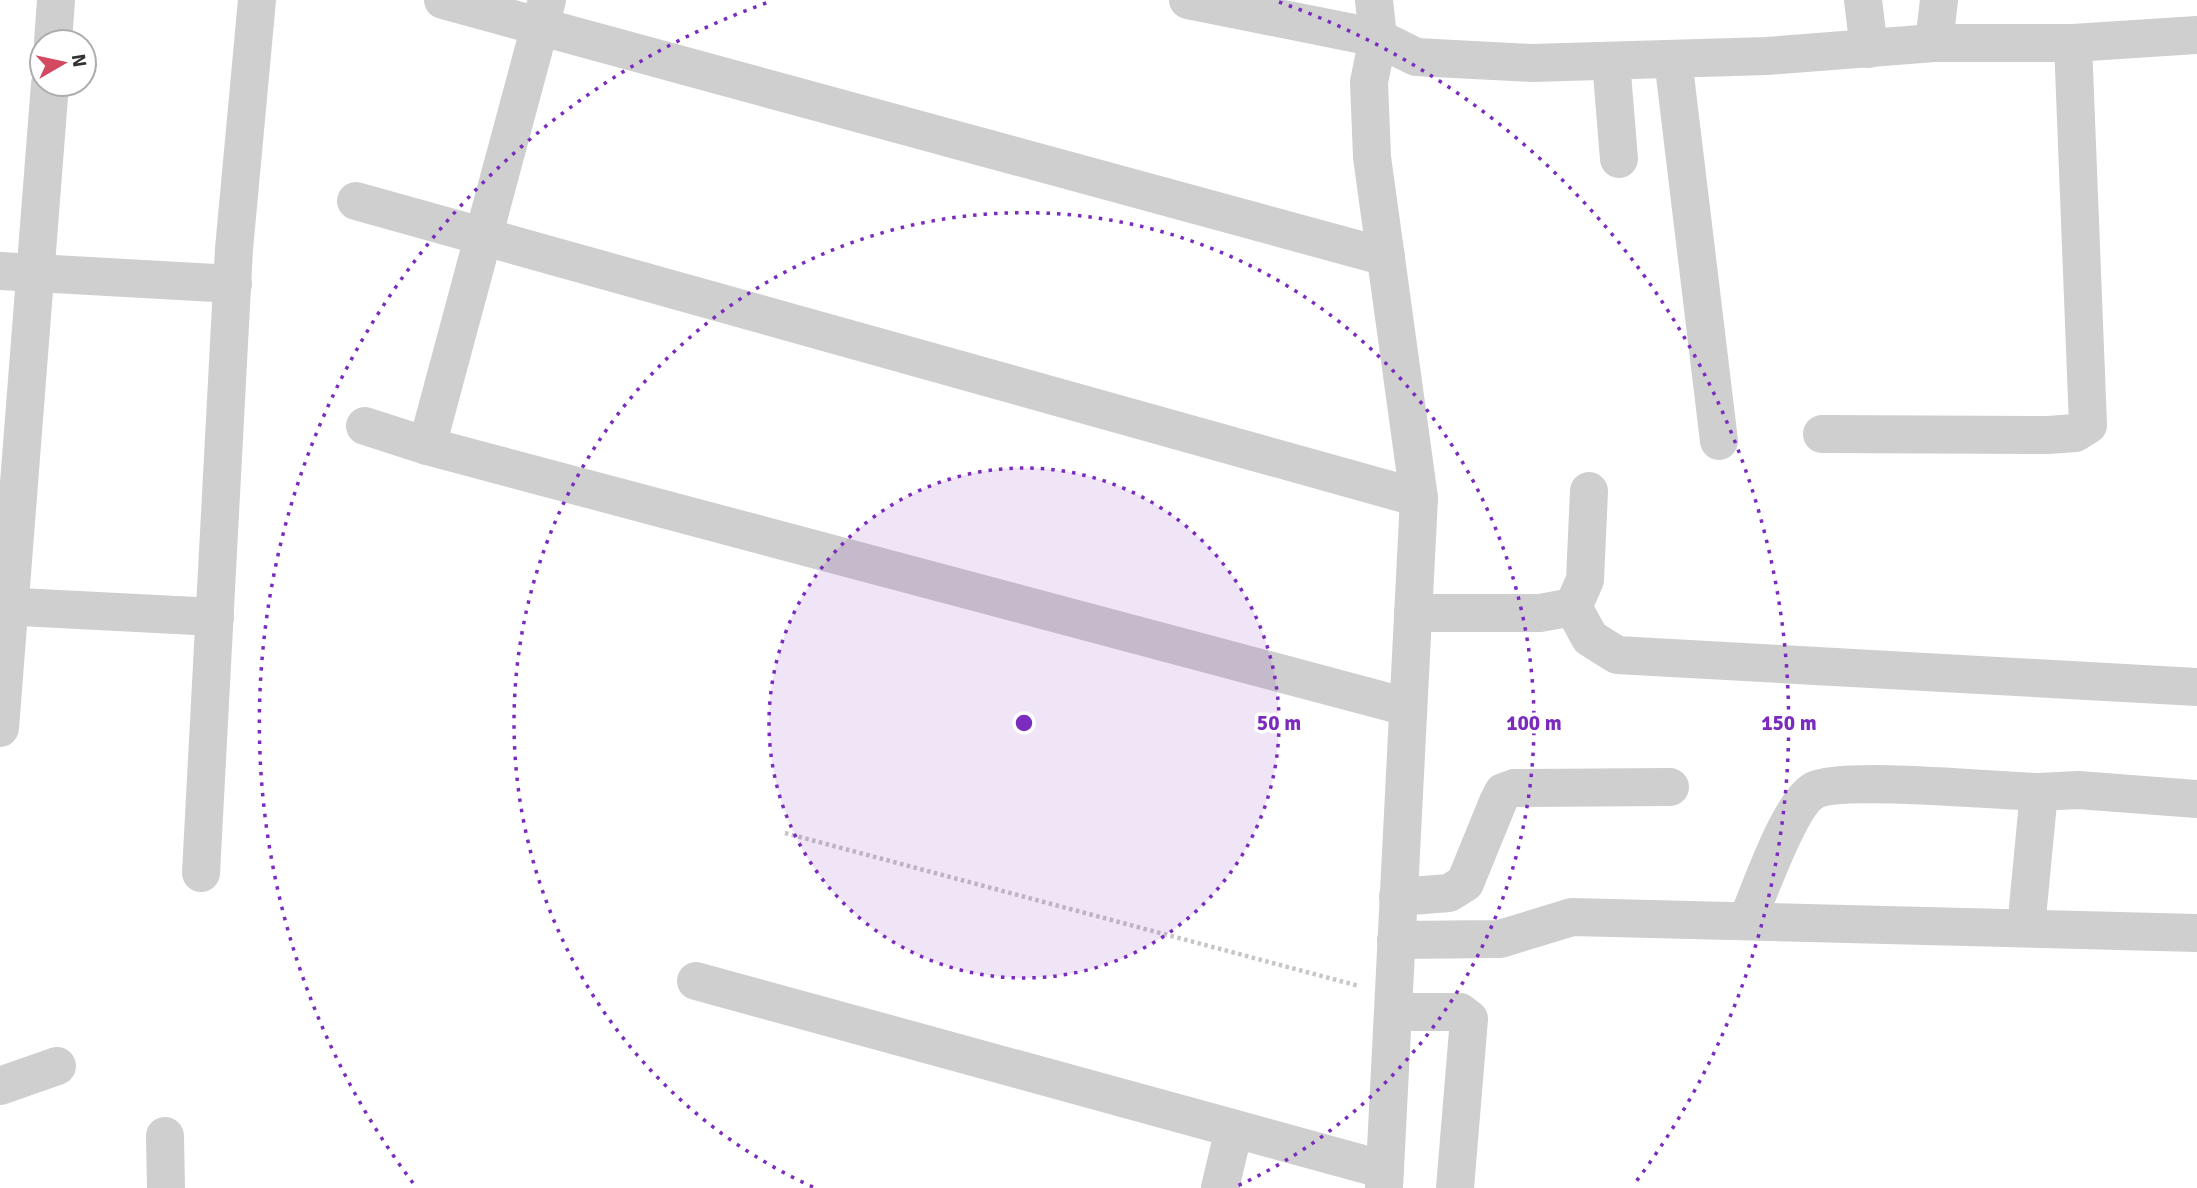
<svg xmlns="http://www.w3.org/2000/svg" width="2197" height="1188" viewBox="0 0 2197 1188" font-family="Signika,sans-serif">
  <rect width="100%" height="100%" fill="#fff"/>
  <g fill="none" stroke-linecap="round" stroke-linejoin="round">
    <polyline stroke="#c6c6c6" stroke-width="4.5" stroke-dasharray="3.5 3.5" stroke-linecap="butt" points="785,833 1359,986"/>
    <g stroke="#cfcfcf" stroke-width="38">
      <polyline points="443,0 1386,257"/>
      <polyline points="1188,0 1378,38 1416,57 1532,63 1767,56 1934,43 2073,43 2197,35"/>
      <polyline points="1374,0 1378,38 1369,82 1372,157 1419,498 1384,1188"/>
      <polyline points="1863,0 1869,49"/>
      <polyline points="53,42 56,0"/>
      <polyline points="1934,43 1939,0"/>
      <polyline points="1673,59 1719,441"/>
      <polyline points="1611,61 1619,159"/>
      <polyline points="356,201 1419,498"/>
      <polyline points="0,271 233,284"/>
      <polyline points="365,426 427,446 1407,707"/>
      <polyline points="1822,434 2048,435 2075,433 2088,425 2073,43"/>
      <polyline points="427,446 547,0"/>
      <polyline points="0,606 215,617"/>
      <polyline points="1573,607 1590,638 1617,655 2197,687"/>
      <polyline points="1413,613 1540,613 1573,607 1585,580 1589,491"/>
      <polyline points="0,728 50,84"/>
      <polyline points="201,873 234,249 257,0"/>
      <polyline points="1398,897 1449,893 1465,883 1498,802 1503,792 1514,788 1670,787"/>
      <path d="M 1747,921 C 1759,893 1790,802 1815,790 C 1844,776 1998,791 2039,792"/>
      <polyline points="2026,928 2039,792 2078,790 2197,799"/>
      <polyline points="1396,940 1500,939 1572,917 2197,933"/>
      <polyline points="696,981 1385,1170"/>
      <polyline points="1393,1012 1460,1012 1469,1019 1455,1188"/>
      <polyline points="0,1086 57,1066"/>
      <polyline points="165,1136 166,1188"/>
      <polyline points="1220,1188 1234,1129"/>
    </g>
  </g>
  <circle cx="1024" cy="723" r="255" fill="#7b2cbf" fill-opacity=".12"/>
  <g fill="none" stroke="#7b2cbf" stroke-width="3.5" stroke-dasharray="3.5 7">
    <circle cx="1024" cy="723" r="255"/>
    <path d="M813 1187A510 510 0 1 1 1235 1187"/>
    <path d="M413 1183A765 765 0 0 1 769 2M1279 2A765 765 0 0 1 1635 1183"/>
  </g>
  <circle cx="1024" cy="723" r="10" fill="#7b2cbf" stroke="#fff" stroke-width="3.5"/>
  <g font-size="21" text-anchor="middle" font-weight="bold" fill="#7b2cbf" stroke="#fff" stroke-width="7" stroke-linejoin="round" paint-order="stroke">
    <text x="1279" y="730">50 m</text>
    <text x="1534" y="730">100 m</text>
    <text x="1789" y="730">150 m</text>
  </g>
  <g transform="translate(63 63) rotate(81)"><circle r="33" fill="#ffffff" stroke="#adadad" stroke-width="2"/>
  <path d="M0-5L12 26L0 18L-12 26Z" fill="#d34a60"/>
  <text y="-10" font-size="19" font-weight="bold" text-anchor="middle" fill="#323232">N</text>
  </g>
</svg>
